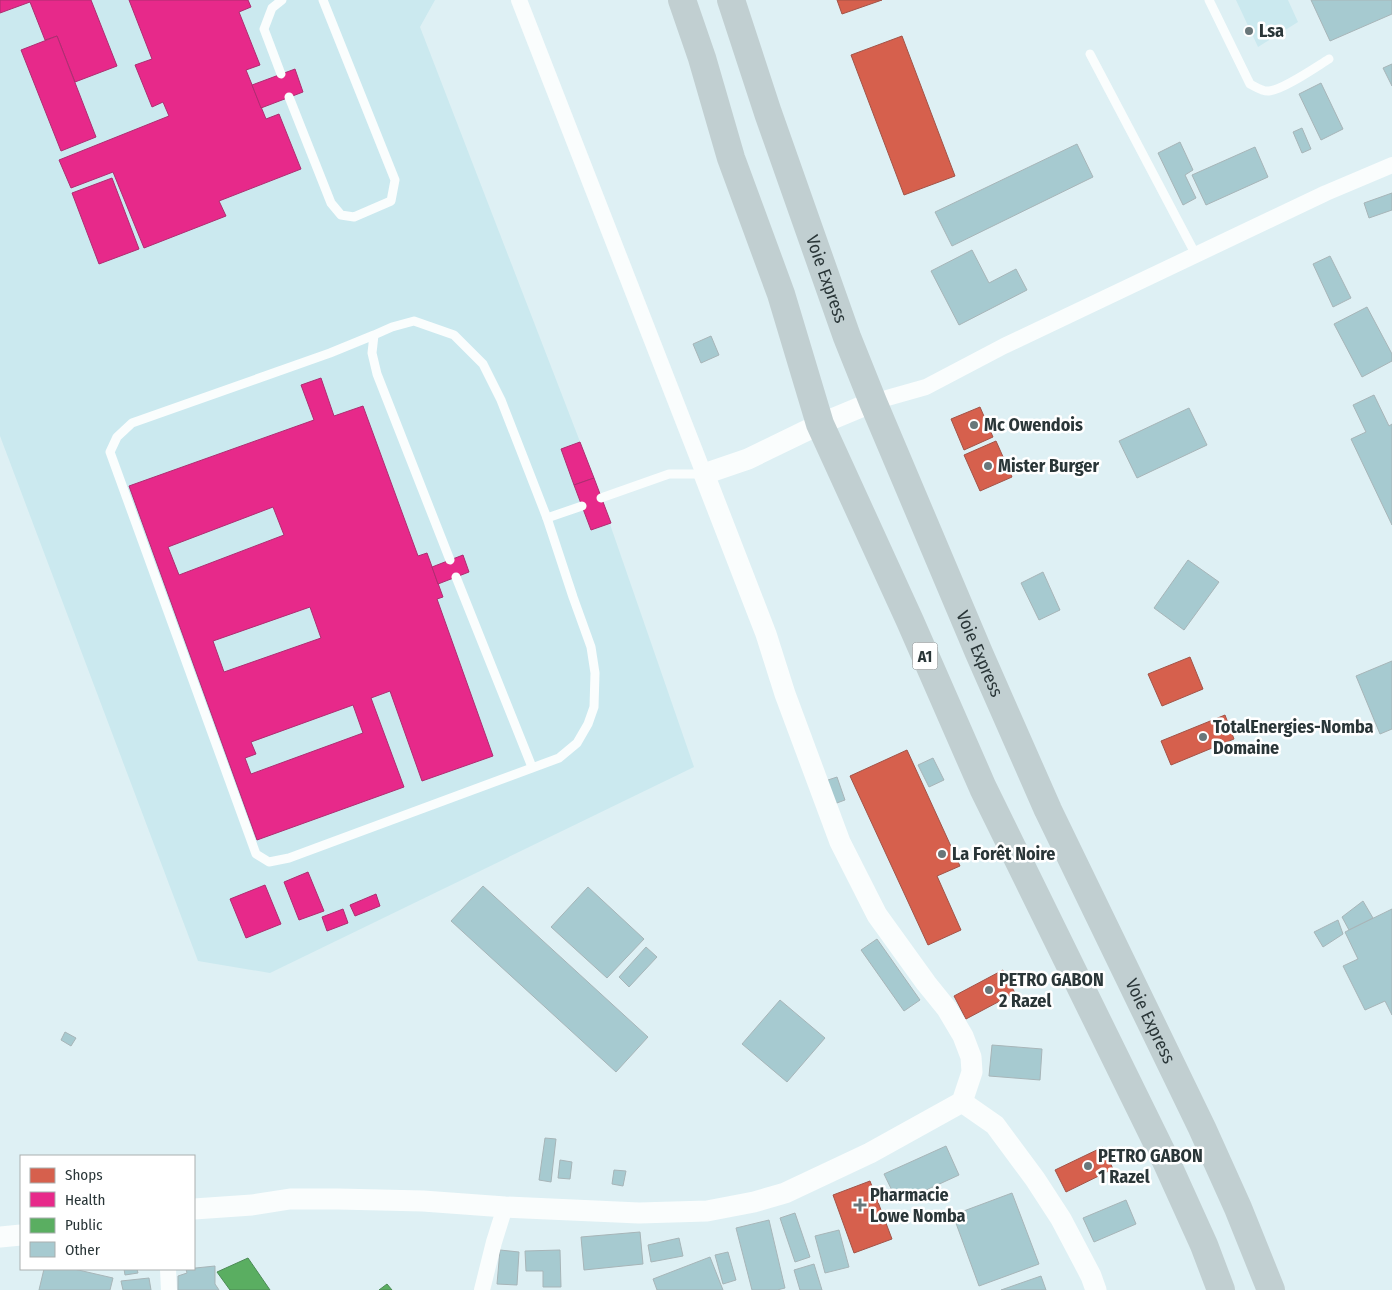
<svg xmlns="http://www.w3.org/2000/svg" width="1392" height="1290" viewBox="0 0 1392 1290" font-family="'Fira Sans Condensed',sans-serif">
  <rect width="100%" height="100%" fill="#def0f4"/>
  <g fill="#cbe9ef">
    <polygon points="0,0 435,0 420,27 594,478 694,767 270,973 198,961 0,436"/>
    <polygon points="1236,0 1288,0 1298,22 1258,47"/>
  </g>
  <g fill="#d6604d" stroke="#a25347">
    <polygon points="837,0 882,0 842,14"/>
    <polygon points="902,36 955,176 904,195 851,55"/>
    <polygon points="980,407 993,437 964,450 951,419"/>
    <polygon points="996,441 1012,477 980,491 964,455"/>
    <polygon points="1190,657 1203,689 1162,706 1148,674"/>
    <polygon points="1225,715 1234,739 1171,765 1161,741"/>
    <polygon points="907,750 960,866 937,876 961,930 928,945 850,776"/>
    <polygon points="1003,970 1015,993 966,1019 954,996"/>
    <polygon points="1103,1147 1113,1169 1066,1192 1055,1170"/>
    <polygon points="870,1181 892,1239 854,1253 833,1195"/>
  </g>
  <g fill="#e7298a" stroke="#ae2d71" fill-rule="evenodd">
    <polygon points="0,0 91,0 117,66 75,82 57,36 45,40 30,2 0,13"/>
    <polygon points="129,0 248,0 251,7 239,12 260,65 246,70 266,119 279,114 301,169 219,201 226,216 144,248 113,172 71,188 59,160 169,116 163,102 152,107 135,65 152,59"/>
    <polygon points="57,36 96,137 61,151 21,50"/>
    <polygon points="295,69 303,92 261,108 252,85"/>
    <polygon points="112,178 139,249 99,264 72,193"/>
    <path d="M 321,378 L 334,416 L 363,406 L 418,556 L 427,553 L 443,597 L 437,599 L 493,756 L 422,781 L 390,691 L 371,698 L 404,787 L 257,840 L 129,486 L 314,420 L 301,385 ZM 273,507 L 284,535 L 179,575 L 168,547 ZM 310,607 L 321,638 L 224,672 L 213,641 ZM 353,705 L 363,733 L 251,774 L 245,758 L 256,754 L 251,742 Z"/>
    <polygon points="580,442 594,478 574,485 561,449"/>
    <polygon points="594,478 611,523 591,530 574,485"/>
    <polygon points="463,555 469,572 438,584 432,567"/>
    <polygon points="308,872 324,911 299,920 284,882"/>
    <polygon points="265,885 281,924 246,938 230,899"/>
    <polygon points="376,894 380,906 355,916 350,905"/>
    <polygon points="343,909 348,923 327,931 322,917"/>
  </g>
  <g fill="#5aae61" stroke="#4c8a55">
    <polygon points="248,1258 270,1290 230,1290 217,1272"/>
    <polygon points="387,1284 392,1290 379,1290"/>
  </g>
  <g fill="#a6cad0" stroke="#a7b5b8">
    <polygon points="1311,0 1392,0 1392,14 1330,41"/>
    <polygon points="1392,64 1392,86 1383,68"/>
    <polygon points="1321,83 1343,129 1321,140 1299,94"/>
    <polygon points="1302,128 1311,149 1302,153 1293,132"/>
    <polygon points="1180,142 1193,170 1185,175 1196,198 1183,205 1158,153"/>
    <polygon points="1077,144 1093,177 952,246 935,212"/>
    <polygon points="1255,147 1268,177 1206,205 1192,175"/>
    <polygon points="1392,193 1392,210 1369,218 1364,203"/>
    <polygon points="972,250 989,283 1016,269 1027,290 959,325 931,271"/>
    <polygon points="1330,256 1351,298 1333,307 1313,264"/>
    <polygon points="1367,307 1392,354 1392,361 1362,377 1334,324"/>
    <polygon points="711,336 719,355 701,363 693,344"/>
    <polygon points="1374,395 1389,426 1392,424 1392,525 1351,439 1366,432 1353,405"/>
    <polygon points="1189,408 1207,445 1137,478 1119,441"/>
    <polygon points="1188,560 1219,582 1184,630 1154,608"/>
    <polygon points="1043,572 1060,610 1039,620 1021,583"/>
    <polygon points="1392,661 1392,729 1380,734 1356,676"/>
    <polygon points="933,758 944,780 929,787 918,765"/>
    <polygon points="837,777 845,800 834,804 825,781"/>
    <polygon points="483,886 648,1037 616,1072 451,921"/>
    <polygon points="588,887 644,939 607,978 551,927"/>
    <polygon points="1363,901 1373,918 1349,930 1342,917"/>
    <polygon points="1392,909 1392,1015 1385,1001 1365,1010 1343,966 1358,959 1345,932"/>
    <polygon points="1338,920 1343,934 1323,947 1314,932"/>
    <polygon points="877,939 920,1000 904,1011 861,950"/>
    <polygon points="646,947 657,957 629,987 619,977"/>
    <polygon points="780,1000 825,1038 787,1082 742,1044"/>
    <polygon points="65,1032 76,1038 71,1046 61,1040"/>
    <polygon points="992,1045 1042,1049 1040,1080 989,1076"/>
    <polygon points="545,1138 556,1139 551,1182 539,1180"/>
    <polygon points="946,1146 959,1175 898,1203 884,1174"/>
    <polygon points="560,1160 572,1162 570,1179 558,1178"/>
    <polygon points="614,1170 626,1171 623,1186 612,1184"/>
    <polygon points="1012,1193 1039,1264 979,1286 953,1215"/>
    <polygon points="1126,1200 1136,1224 1094,1242 1083,1218"/>
    <polygon points="795,1213 810,1257 795,1262 780,1218"/>
    <polygon points="769,1220 785,1288 777,1290 752,1290 736,1228"/>
    <polygon points="839,1230 849,1267 825,1273 815,1236"/>
    <polygon points="640,1232 643,1264 584,1270 581,1237"/>
    <polygon points="679,1238 683,1256 651,1262 648,1245"/>
    <polygon points="500,1250 519,1252 517,1285 497,1284"/>
    <polygon points="560,1250 561,1287 543,1287 543,1271 526,1271 525,1251"/>
    <polygon points="728,1252 736,1280 723,1284 715,1255"/>
    <polygon points="710,1257 723,1290 657,1290 653,1279"/>
    <polygon points="814,1264 822,1290 800,1290 794,1270"/>
    <polygon points="215,1266 215,1284 219,1290 178,1290 178,1276 187,1273 186,1269"/>
    <polygon points="44,1269 74,1269 113,1278 110,1290 39,1290"/>
    <polygon points="124,1269 137,1269 138,1273 125,1275"/>
    <polygon points="1041,1276 1046,1290 1001,1290"/>
    <polygon points="149,1278 151,1290 123,1290 121,1281"/>
  </g>
  <g fill="none" stroke-linecap="round" stroke-linejoin="round">
    <g stroke="#fafdfd" stroke-width="9">
      <path d="M 1209,0 L 1250,84 C 1256,87 1263,92 1269,91 C 1283,90 1316,67 1329,59"/>
      <polyline points="1090,54 1196,255"/>
      <polyline points="281,74 264,29 272,8 282,0"/>
      <polyline points="289,97 331,203 341,215 354,217 391,201 395,180 323,0"/>
      <polyline points="374,335 330,353 132,423 117,437 110,452 256,854 269,862 289,858 559,758 577,743 588,724 594,707 595,673 591,647 573,597 547,518 501,400 483,364 454,335 414,321 392,327 374,335 372,353 377,374 450,560"/>
      <polyline points="601,498 669,474 704,474"/>
      <polyline points="547,518 582,506"/>
      <polyline points="456,577 532,767"/>
    </g>
    <g stroke="#fafdfd" stroke-width="16">
      <polyline points="519,0 704,474"/>
      <polyline points="873,402 926,387 1004,346 1326,193 1392,165"/>
      <polyline points="168,1269 169,1290"/>
      <polyline points="482,1290 494,1242 505,1207"/>
    </g>
    <g stroke="#fafdfd" stroke-width="21">
      <polyline points="962,1102 995,1125 1035,1179 1061,1219 1091,1276 1096,1290"/>
      <polyline points="194,1209 252,1205 290,1199 338,1199 423,1201 505,1207 639,1213 707,1211 754,1202 785,1193 870,1153 962,1102 972,1072 971,1057 963,1036 947,1009 926,983 877,915 840,842 785,694 766,634 704,474 748,459 820,424 873,402"/>
      <polyline points="0,1237 21,1235"/>
    </g>
    <g stroke="#c1cfd1" stroke-width="28">
      <polyline points="682,0 702,58 731,158 781,294 820,424 910,621 983,788 1166,1161 1204,1245 1221,1290"/>
      <path id="s1" d="M 731,0 L 768,113 L 847,337 L 873,402 L 979,653 L 1048,810 L 1202,1128 L 1238,1208 L 1271,1290"/>
    </g>
  </g>
  <g fill="#69777a" stroke="#fff" stroke-width="2">
    <circle cx="1249" cy="31" r="5"/>
    <circle cx="974" cy="425" r="5"/>
    <circle cx="988" cy="466" r="5"/>
    <circle cx="1203" cy="737" r="5"/>
    <circle cx="942" cy="854" r="5"/>
    <circle cx="989" cy="990" r="5"/>
    <circle cx="1088" cy="1166" r="5"/>
    <path d="M857.5 1197.5h5v5h5v5h-5v5h-5v-5h-5v-5h5z"/>
  </g>
  <g text-anchor="middle" stroke-width="5" stroke-linejoin="round" paint-order="stroke">
    <rect fill="#fff" stroke="#6a7274" stroke-width="1" x="912.5" y="642.5" width="25" height="27" rx="4"/>
    <g font-size="16" font-weight="bold" fill="#2a3638">
      <text x="925" y="662">A1</text>
    </g>
    <g font-size="18" font-weight="bold" fill="#2a3638" stroke="#fff" text-anchor="start">
      <text x="1259" y="37">Lsa</text>
      <text x="984" y="431">Mc Owendois</text>
      <text x="998" y="472">Mister Burger</text>
      <text x="1213" y="733">TotalEnergies-Nomba<tspan x="1213" dy="21">Domaine</tspan></text>
      <text x="952" y="860">La Forêt Noire</text>
      <text x="999" y="986">PETRO GABON<tspan x="999" dy="21">2 Razel</tspan></text>
      <text x="1098" y="1162">PETRO GABON<tspan x="1098" dy="21">1 Razel</tspan></text>
      <text x="870" y="1201">Pharmacie<tspan x="870" dy="21">Lowe Nomba</tspan></text>
    </g>
    <g font-size="18" fill="#2a3638" stroke="#fff">
      <text dy="6" stroke="none"><textPath href="#s1" startOffset="295">Voie Express</textPath></text>
      <text dy="6" stroke="none"><textPath href="#s1" startOffset="700">Voie Express</textPath></text>
      <text dy="6" stroke="none"><textPath href="#s1" startOffset="1105">Voie Express</textPath></text>
    </g>
  </g>
  <rect x="20" y="1155" width="175" height="115" fill="#ffffff" stroke="#aaafaf"/>
  <rect x="30" y="1168" width="25" height="15" fill="#d6604d" stroke="#aaafaf"/>
  <text x="65" y="1180" font-size="15" fill="#2a3638">Shops</text>
  <rect x="30" y="1192" width="25" height="15" fill="#e7298a" stroke="#aaafaf"/>
  <text x="65" y="1205" font-size="15" fill="#2a3638">Health</text>
  <rect x="30" y="1218" width="25" height="15" fill="#5aae61" stroke="#aaafaf"/>
  <text x="65" y="1230" font-size="15" fill="#2a3638">Public</text>
  <rect x="30" y="1242" width="25" height="15" fill="#a6cad0" stroke="#aaafaf"/>
  <text x="65" y="1255" font-size="15" fill="#2a3638">Other</text>
</svg>
